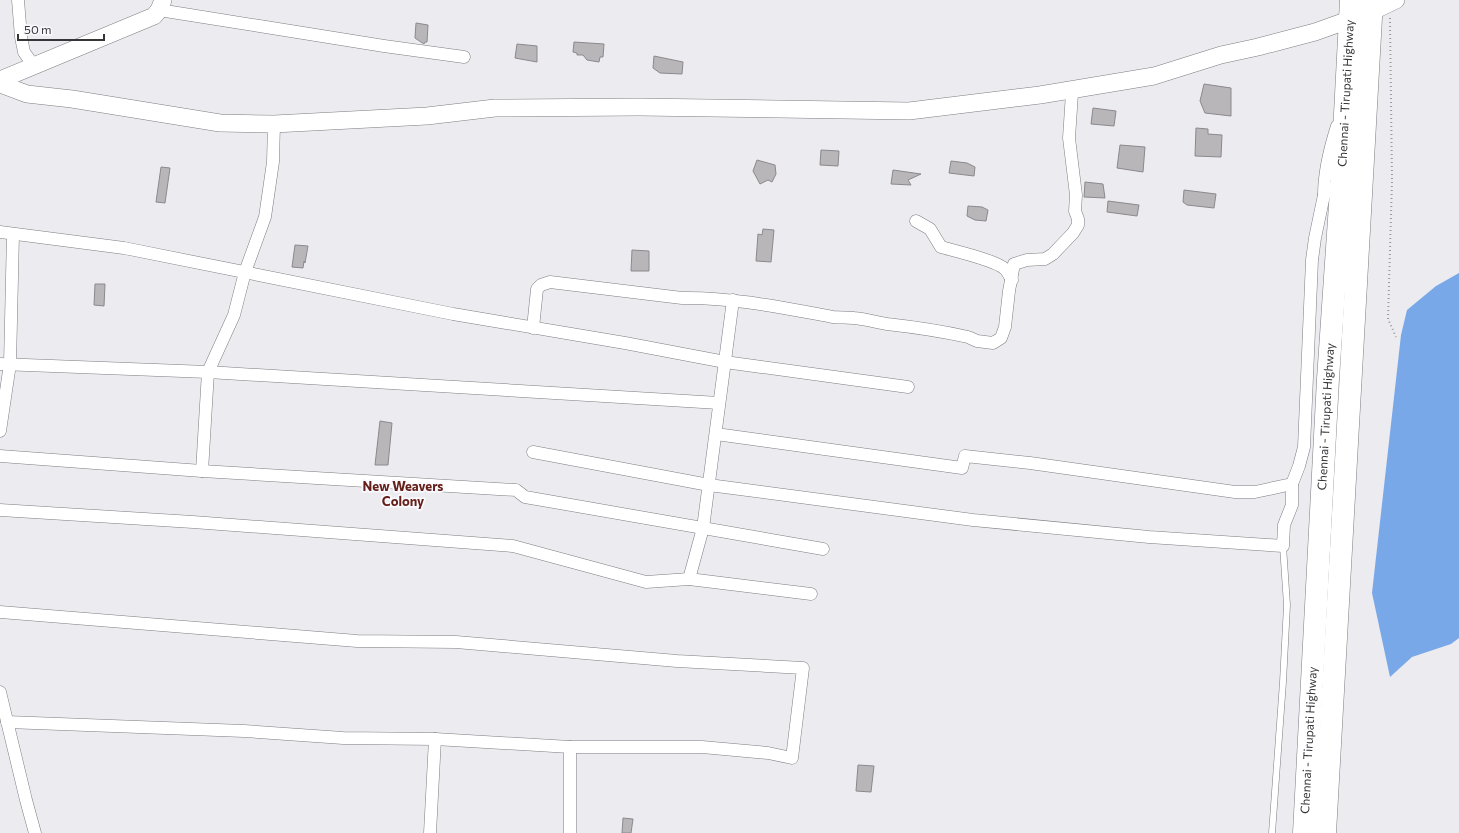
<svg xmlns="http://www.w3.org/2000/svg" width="1459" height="833" viewBox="0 0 1459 833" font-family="Commissioner,sans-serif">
  <rect width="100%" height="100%" fill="#ecebf0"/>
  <polygon fill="#79a8e8" points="1459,273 1459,638 1451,644 1412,657 1390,677 1372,593 1401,335 1407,310 1436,286"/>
  <g fill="#b9b6ba" stroke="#8c898d">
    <polygon points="416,23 428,25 427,42 425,42 424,44 415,38"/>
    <polygon points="574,42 604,44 603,57 600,57 599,62 587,60 583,55 577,55 577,53 573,52"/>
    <polygon points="517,44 537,46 537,62 515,58"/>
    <polygon points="654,56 683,62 682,74 660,73 653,68"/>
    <polygon points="1204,84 1231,88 1231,116 1205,113 1200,101"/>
    <polygon points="1093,108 1116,111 1114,126 1091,124"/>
    <polygon points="1196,128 1208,129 1208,134 1222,135 1221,157 1195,156"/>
    <polygon points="1120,145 1145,147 1143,172 1117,168"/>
    <polygon points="821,150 839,151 838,166 820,165"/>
    <polygon points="757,160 775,165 776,174 772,182 768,180 760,184 753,171"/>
    <polygon points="951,161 967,163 975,167 974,176 949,173"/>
    <polygon points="161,167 170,168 165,203 156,202"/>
    <polygon points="893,170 921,174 908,180 911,185 891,184"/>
    <polygon points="1085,182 1103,184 1105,198 1084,197"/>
    <polygon points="1184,190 1216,194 1214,208 1187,205 1183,202"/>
    <polygon points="1108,201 1139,205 1137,216 1107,212"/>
    <polygon points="968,206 982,207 988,210 986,221 975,220 967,216"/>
    <polygon points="763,229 774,230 771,262 756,261 758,234 762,235"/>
    <polygon points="295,245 308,246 305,263 304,261 303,268 292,267"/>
    <polygon points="632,250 649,251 649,271 631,271"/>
    <polygon points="95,284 105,284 104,306 94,305"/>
    <polygon points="380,421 392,423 388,465 375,465"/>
    <polygon points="858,765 874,766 871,792 856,791"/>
    <polygon points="623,818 633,819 631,833 622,833"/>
  </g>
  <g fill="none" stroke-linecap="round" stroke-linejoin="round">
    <defs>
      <polyline id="lane" points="1272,833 1283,682 1287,605 1283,546"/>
      <g id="street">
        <polyline points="18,0 21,37 24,52 33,65"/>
        <polyline points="159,10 384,46 464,57"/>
        <path d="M 1324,195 C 1324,172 1330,148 1337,126"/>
        <path d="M 916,221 L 930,229 L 941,247 C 955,251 995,260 1005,269 C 1008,272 1010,277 1012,280"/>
        <polyline points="0,232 124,248 453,314 625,343 725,362 908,387"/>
        <path d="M 533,328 L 537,289 L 541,285 L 550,282 L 682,298 C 732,297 784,308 833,317 C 840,318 847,317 854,318 C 865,319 876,322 887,324 C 914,327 941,331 968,337 L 977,341 L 993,343 L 1001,338 L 1005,327 L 1009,291 L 1014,264 L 1027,260 L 1045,259 L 1053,254 L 1073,233 L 1078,225 L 1078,219 L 1075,211 L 1076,195 L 1069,138 L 1072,93 L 1075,89"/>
        <polyline points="0,364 208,372 719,403"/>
        <polyline points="0,431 10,364 13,234"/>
        <polyline points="716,434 962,468 965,456 1030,463 1235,492 1255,492 1292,484 1299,466 1304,447 1312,260 1315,238 1324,195 1329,189 1341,190"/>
        <polyline points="533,452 709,485 973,520 1149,537 1283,546 1284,525 1292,505 1292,484"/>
        <polyline points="0,456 202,471 516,490 525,497 823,549"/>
        <polyline points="202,471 208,372 234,315 245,272 265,217 273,162 274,124"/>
        <polyline points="0,510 193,522 513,546 646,582 689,579 811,594"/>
        <polyline points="689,579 703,528 733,300"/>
        <polyline points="0,612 357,641 456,642 677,661 803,668 792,758 768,753 702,747 570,747 435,739 343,738 244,731 7,722"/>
        <polyline points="0,692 26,800 35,833"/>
        <polyline points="570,747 570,833"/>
        <polyline points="430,833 435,739"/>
      </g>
      <g id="secondary">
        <polyline points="0,80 154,16 159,10 163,0"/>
        <polyline points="0,84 27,94 72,99 220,123 274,124 427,116 495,108 639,107 909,111 1040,95 1154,76 1221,55 1258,47 1315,32 1371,12 1396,0"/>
      </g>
      <g id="highway">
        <path id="s1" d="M 1304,833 L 1328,379 L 1341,190 L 1351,0"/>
        <polyline points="1325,833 1372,0"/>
      </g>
    </defs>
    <use href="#lane" stroke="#7d7d81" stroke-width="7"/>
    <use href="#street" stroke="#7d7d81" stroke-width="13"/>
    <use href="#secondary" stroke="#7d7d81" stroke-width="18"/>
    <use href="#highway" stroke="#7d7d81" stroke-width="23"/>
    <polyline stroke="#9a999d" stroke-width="2" stroke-dasharray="1 3" stroke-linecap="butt" points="1390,18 1392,181 1388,319 1396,337"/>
    <use href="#lane" stroke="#fff" stroke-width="6"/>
    <use href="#street" stroke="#fff" stroke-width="12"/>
    <use href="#secondary" stroke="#fff" stroke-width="17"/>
    <use href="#highway" stroke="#fff" stroke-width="22"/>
  </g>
  <g text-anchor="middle" stroke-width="3.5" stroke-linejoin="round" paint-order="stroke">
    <g font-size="12" fill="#363638" stroke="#f9f9fe">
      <text dy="4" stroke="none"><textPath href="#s1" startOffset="741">Chennai - Tirupati Highway</textPath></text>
      <text dy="4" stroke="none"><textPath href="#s1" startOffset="417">Chennai - Tirupati Highway</textPath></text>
      <text dy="4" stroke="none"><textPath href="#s1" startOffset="93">Chennai - Tirupati Highway</textPath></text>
    </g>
    <g font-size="13" font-weight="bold" fill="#652019" stroke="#f9f9fe">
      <text x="403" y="491">New Weavers<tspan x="403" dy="15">Colony</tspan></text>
    </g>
  </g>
  <path d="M18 34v6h86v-6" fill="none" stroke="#363638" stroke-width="2"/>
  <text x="24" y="34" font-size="12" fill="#363638" stroke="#f9f9fe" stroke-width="3" paint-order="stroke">50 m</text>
</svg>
